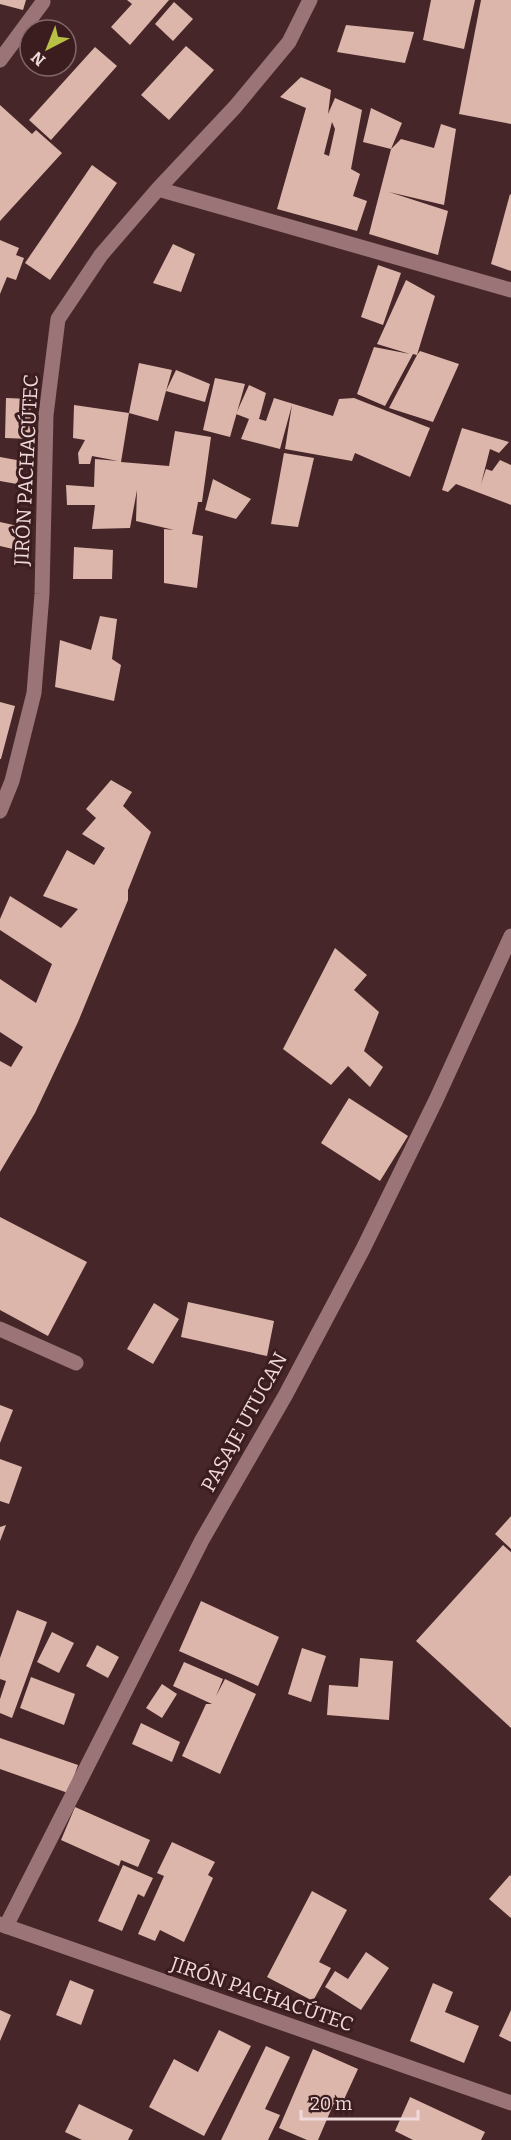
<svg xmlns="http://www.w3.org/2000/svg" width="511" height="2140" viewBox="0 0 511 2140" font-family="Bitter,serif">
  <rect width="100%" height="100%" fill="#462628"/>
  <g fill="#ddb6ab" fill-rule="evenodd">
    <polygon points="0,0 26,0 23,10 0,4"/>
    <polygon points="127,0 169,0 130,45 111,27 132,4"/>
    <polygon points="431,0 475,0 464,49 423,40"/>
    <polygon points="481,0 511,0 511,124 459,114"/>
    <polygon points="174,2 193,19 173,41 155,24"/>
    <polygon points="50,21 60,30 43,30"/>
    <polygon points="346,25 414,32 405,63 337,52"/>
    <polygon points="30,44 30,57 24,51"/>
    <polygon points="186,46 214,70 169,120 141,95"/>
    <polygon points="95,47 117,66 51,140 29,120"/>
    <path d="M 301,77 L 331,90 L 328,114 L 335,98 L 362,110 L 351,169 L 360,174 L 353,196 L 367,201 L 357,231 L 277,209 L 306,108 L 280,97 ZM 332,122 L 335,129 L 329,156 L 324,154 Z"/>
    <polygon points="0,105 32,134 36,130 62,153 0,221"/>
    <polygon points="371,108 402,123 391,149 401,139 434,148 441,124 456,129 444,205 389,192 448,211 438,255 369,234 391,149 363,142"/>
    <polygon points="92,165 117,183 50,280 25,263"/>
    <polygon points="510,194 511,195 511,271 491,264"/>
    <polygon points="0,240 19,248 16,255 24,258 16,280 7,277 0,294"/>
    <polygon points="173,244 195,254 181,292 153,283"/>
    <polygon points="378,265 401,273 383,325 361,317"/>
    <polygon points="406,280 435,296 417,355 420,351 459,364 433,422 389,408 417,355 413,354 385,406 357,394 374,347 410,354 377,344"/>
    <polygon points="139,363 172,370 166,391 176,370 210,384 205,402 166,391 158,421 129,413"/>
    <polygon points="215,378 245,384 230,437 203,430"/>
    <polygon points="249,385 266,393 259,419 266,421 274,398 333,416 339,399 354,398 430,428 410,477 355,453 352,461 285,449 292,405 280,449 241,439 249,419 236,414"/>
    <polygon points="6,398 31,399 30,439 5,438"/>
    <polygon points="74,405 129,413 121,462 169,466 175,431 211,437 202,502 198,502 192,534 203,536 197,588 164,583 164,529 174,530 136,521 137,490 130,528 92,529 95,505 67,505 66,485 94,487 95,459 118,461 92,456 90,464 79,464 78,453 85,440 73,438"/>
    <polygon points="462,428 509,442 499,453 490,449 481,484 486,469 492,471 500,460 511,465 511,505 456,484 448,492 442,490"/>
    <polygon points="284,453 314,458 298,527 271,524"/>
    <polygon points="0,457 22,461 17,484 0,481"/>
    <polygon points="213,479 251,499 236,519 205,510"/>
    <polygon points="0,522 18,526 13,549 0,546"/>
    <polygon points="74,547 113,550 112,579 73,579"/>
    <polygon points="100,616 117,619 112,659 121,665 114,701 55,687 60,640 91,650"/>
    <polygon points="0,702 15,706 1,759 0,759"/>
    <polygon points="111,780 132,792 123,806 151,832 128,890 128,900 78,1022 35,1113 0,1172 0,1061 11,1067 23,1047 0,1032 0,979 36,1003 52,964 0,930 0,919 10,896 61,928 78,909 43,896 67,850 94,865 105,848 82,834 96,818 86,809"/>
    <polygon points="335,948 367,975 354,990 379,1012 364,1051 383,1067 370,1087 348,1066 331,1085 283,1049"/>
    <polygon points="349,1098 408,1136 380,1181 321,1143"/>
    <polygon points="0,1217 87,1262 48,1336 0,1310"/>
    <polygon points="188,1302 274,1321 267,1356 181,1337"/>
    <polygon points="154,1303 179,1319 153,1364 127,1349"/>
    <polygon points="0,1405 13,1410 0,1443"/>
    <polygon points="0,1459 22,1467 9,1504 0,1501"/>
    <polygon points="511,1516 511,1549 495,1534"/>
    <polygon points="6,1525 0,1541 0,1527"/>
    <polygon points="503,1545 511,1552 511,1728 416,1641"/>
    <polygon points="201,1601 279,1637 258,1686 179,1651"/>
    <polygon points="17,1610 47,1622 12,1718 0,1713 0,1699 6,1681 0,1679 0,1658"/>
    <polygon points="52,1632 74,1643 59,1673 37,1662"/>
    <polygon points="97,1645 119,1657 108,1678 86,1666"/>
    <polygon points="302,1648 326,1656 311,1702 288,1694"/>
    <polygon points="360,1658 393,1661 389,1720 327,1715 329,1685 358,1687"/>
    <polygon points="184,1662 223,1679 216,1696 225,1679 256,1694 220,1774 182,1756 206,1704 212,1704 173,1686"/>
    <polygon points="31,1677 75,1694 64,1725 20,1708"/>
    <polygon points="162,1684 177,1694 162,1718 146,1708"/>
    <polygon points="141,1723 180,1742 172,1762 132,1744"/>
    <polygon points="0,1738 78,1765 68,1793 0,1769"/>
    <polygon points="75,1807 150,1840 138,1867 121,1860 119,1866 61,1840"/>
    <polygon points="172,1842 215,1862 208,1875 213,1878 184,1942 160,1930 155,1941 138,1934 164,1876 157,1873"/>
    <polygon points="123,1865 153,1878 144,1897 138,1894 122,1931 98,1921"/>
    <polygon points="510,1875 511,1876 511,1918 489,1899"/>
    <polygon points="312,1891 347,1910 319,1962 331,1968 313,2001 267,1977"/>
    <polygon points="366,1952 389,1968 361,2010 325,1987 335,1971 348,1979"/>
    <polygon points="70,1980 94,1990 81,2025 56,2015"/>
    <polygon points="433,1983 453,1992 445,2012 479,2026 464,2063 410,2041"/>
    <polygon points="0,2010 11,2015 0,2041"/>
    <polygon points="511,2010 511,2042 499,2036"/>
    <polygon points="219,2030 251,2046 204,2136 149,2107 174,2059 198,2072"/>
    <polygon points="266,2046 290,2057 265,2109 280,2115 268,2140 221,2140"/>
    <polygon points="313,2049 358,2069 341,2106 334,2103 318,2140 307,2140 279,2128"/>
    <polygon points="410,2097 485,2132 481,2140 413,2140 395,2131"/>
    <polygon points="79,2104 133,2130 128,2140 82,2140 65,2132"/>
  </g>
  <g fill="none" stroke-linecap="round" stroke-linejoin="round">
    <g stroke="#9a7476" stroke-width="15">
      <polyline points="0,60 43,2"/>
      <polyline points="158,189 511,290"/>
      <polyline points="0,811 12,781 34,693 42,594 46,415 58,319 101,255 158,189 235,107 289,42 310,0"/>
      <polyline points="0,1329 76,1363"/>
      <polyline points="0,1924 511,2103"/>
      <polyline points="6,1926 202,1540 285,1396 363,1249 436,1100 511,936"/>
    </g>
  </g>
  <g text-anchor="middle" stroke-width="6" stroke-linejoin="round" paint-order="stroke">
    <g font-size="20" fill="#efd9da" stroke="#3b1d1f">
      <text transform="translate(26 470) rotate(-87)" y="7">JIRÓN PACHACÚTEC</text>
      <text transform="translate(244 1422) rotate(-61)" y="7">PASAJE UTUCAN</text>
      <text transform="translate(262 1994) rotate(19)" y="7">JIRÓN PACHACÚTEC</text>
    </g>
  </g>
  <g transform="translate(48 48) rotate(222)"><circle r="28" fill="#3b1d1f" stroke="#83686a" stroke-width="1.5"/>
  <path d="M0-4.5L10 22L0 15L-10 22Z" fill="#b9c046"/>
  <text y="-9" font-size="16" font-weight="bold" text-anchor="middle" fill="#efd9da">N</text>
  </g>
  <path d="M301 2110v9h117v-9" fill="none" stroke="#efd9da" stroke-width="3"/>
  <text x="310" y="2110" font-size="18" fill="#efd9da" stroke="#3b1d1f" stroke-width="4.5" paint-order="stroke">20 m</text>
</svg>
